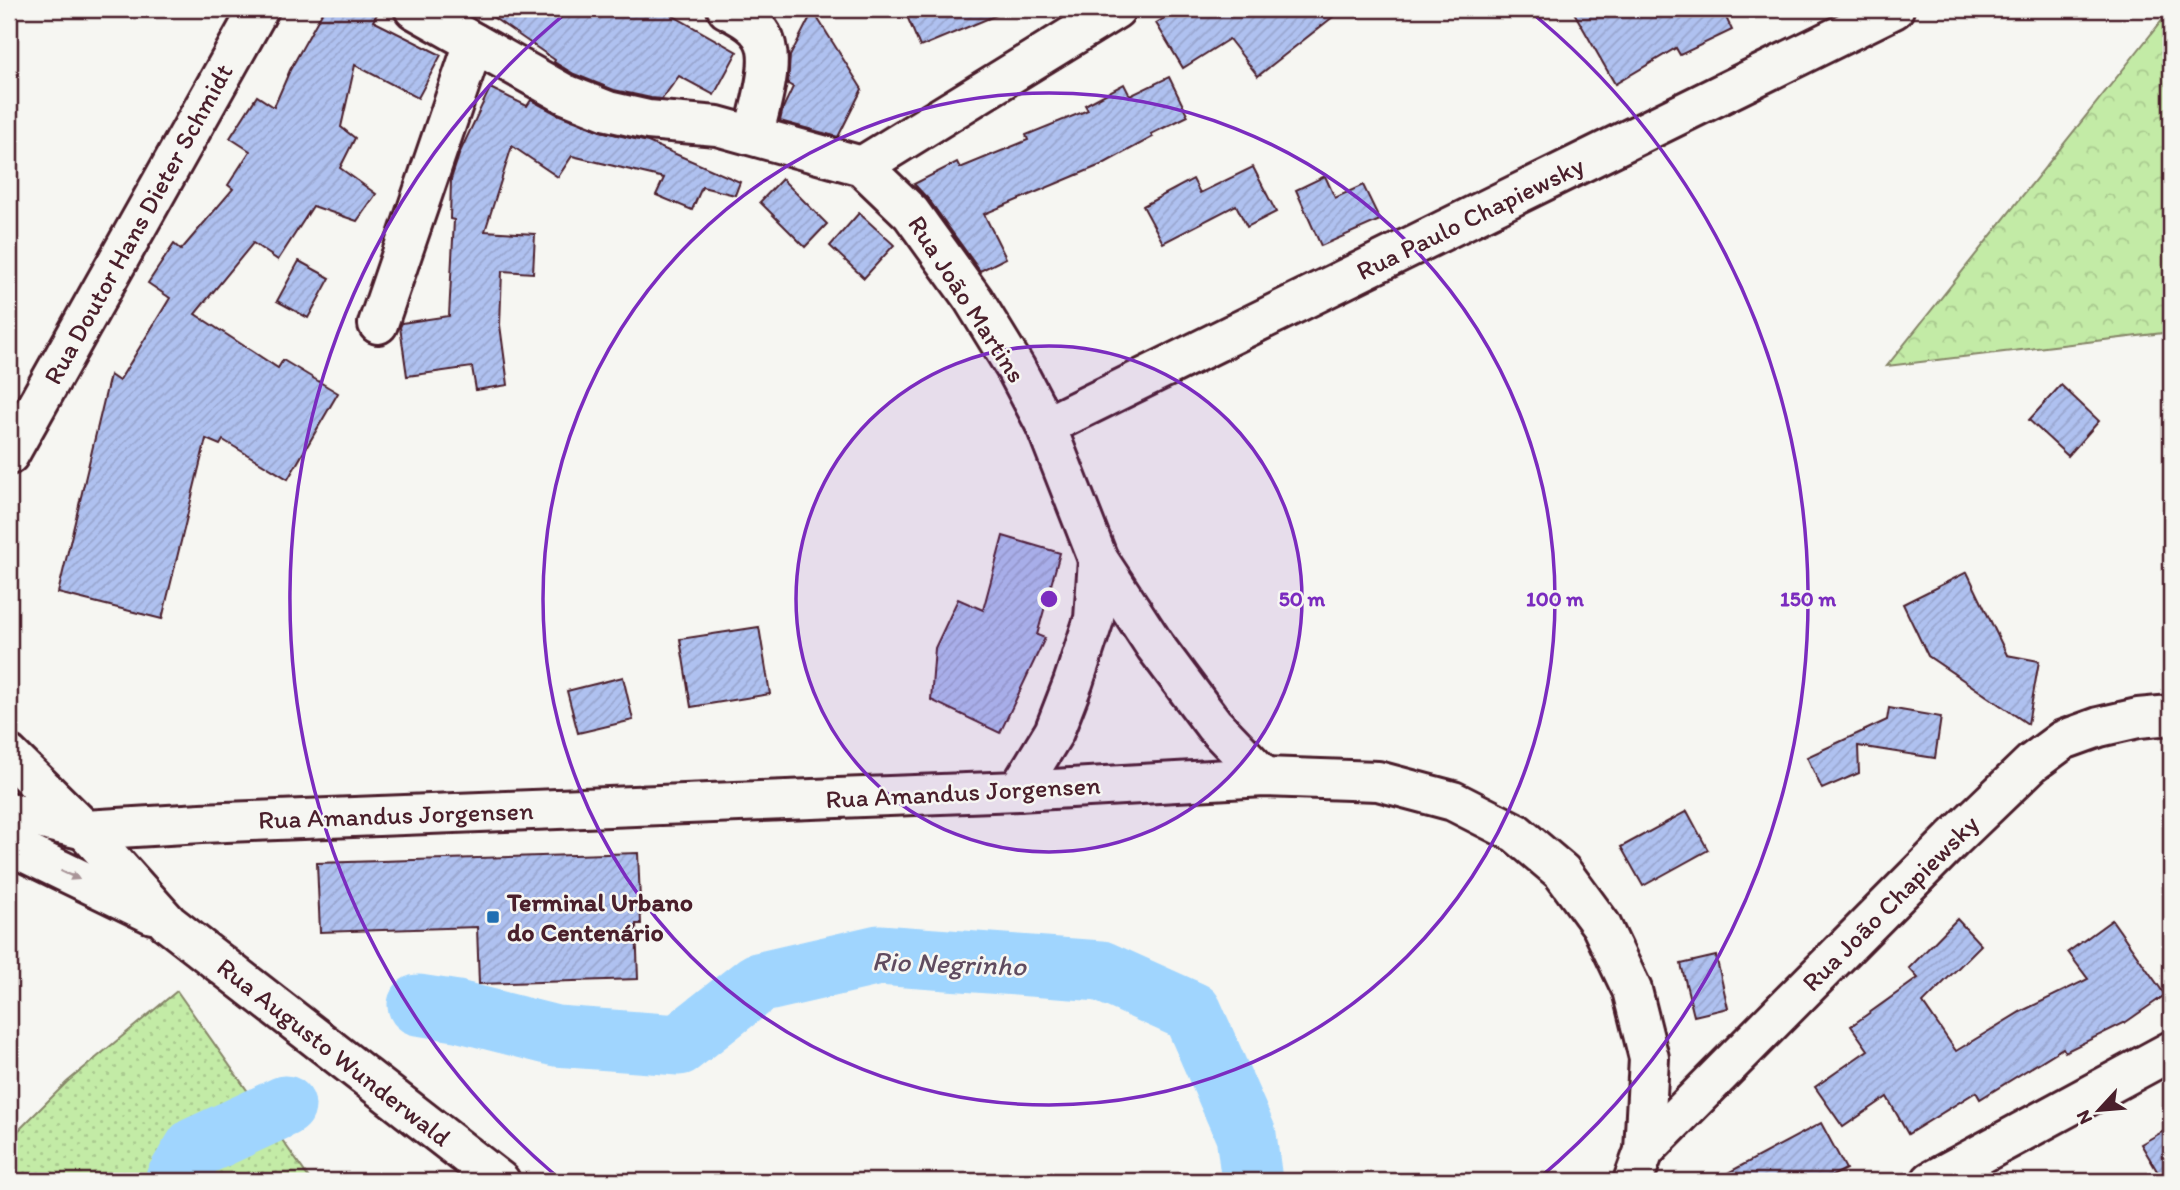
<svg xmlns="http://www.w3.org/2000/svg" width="2180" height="1190" viewBox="0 0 2180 1190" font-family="Itim,sans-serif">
  <defs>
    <pattern id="grass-dots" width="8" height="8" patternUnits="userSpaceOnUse" patternTransform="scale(1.75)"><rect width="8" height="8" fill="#c3eba6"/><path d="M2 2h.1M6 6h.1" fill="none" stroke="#a9c98f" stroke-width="1.8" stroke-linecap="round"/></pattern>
    <pattern id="forest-crowns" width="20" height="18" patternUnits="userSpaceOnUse" patternTransform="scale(1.75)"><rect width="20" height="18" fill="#c3eba6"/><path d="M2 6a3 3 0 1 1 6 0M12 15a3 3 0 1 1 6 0" fill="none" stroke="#a9c98f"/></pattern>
    <pattern id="building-hatch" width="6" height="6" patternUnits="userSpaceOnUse" patternTransform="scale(1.75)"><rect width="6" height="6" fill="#afc1f0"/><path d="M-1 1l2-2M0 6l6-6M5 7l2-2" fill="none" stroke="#98a5ce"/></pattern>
  </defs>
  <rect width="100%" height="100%" fill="#f6f6f2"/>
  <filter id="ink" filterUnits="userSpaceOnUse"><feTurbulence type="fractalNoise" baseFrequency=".0143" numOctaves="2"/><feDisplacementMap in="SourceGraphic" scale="14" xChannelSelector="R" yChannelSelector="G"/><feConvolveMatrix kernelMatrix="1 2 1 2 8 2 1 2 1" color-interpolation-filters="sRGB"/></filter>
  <g filter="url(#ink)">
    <polygon fill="url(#grass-dots)" stroke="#868568" stroke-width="2" points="177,991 311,1181 9,1181 9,1140 67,1082"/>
    <polygon fill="url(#forest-crowns)" stroke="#868568" stroke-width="2" points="2171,9 2171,332 1887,366"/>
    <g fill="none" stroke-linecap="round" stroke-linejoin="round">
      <g stroke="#a0d5fe" stroke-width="61">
        <polyline points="418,1005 457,1011 556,1036 679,1045 758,983 879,955 1101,971 1192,1012 1246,1135 1252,1181"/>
        <polyline points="175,1181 195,1148 285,1106"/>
      </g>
    </g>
    <g fill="url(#building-hatch)" stroke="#4a1f2b" stroke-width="2">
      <polygon points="324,9 380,9 373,21 441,55 418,98 355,65 341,127 355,138 340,168 376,194 357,221 313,206 278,260 253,243 195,314 278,368 283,360 338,393 288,479 223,440 220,445 206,439 162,619 58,593 110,375 119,381 170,298 148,283 174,244 181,250 233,189 228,185 250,151 230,138 257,96 274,107 290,70"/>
      <polygon points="481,9 661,9 737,52 714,95 679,76 662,99 651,98 614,90 574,74 554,62 555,60"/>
      <polygon points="904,9 1011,9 920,47"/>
      <polygon points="1180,9 1343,9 1258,76 1229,39 1183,68 1156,23"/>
      <polygon points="1572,9 1722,9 1732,30 1680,55 1676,48 1615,84"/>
      <polygon points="813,11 862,89 838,137 780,121 783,108 793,87 788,84 790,56"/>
      <polygon points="1169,77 1188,116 1151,134 1153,137 1103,164 984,214 1006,258 980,271 929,200 914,184 957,162 960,168 1028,140 1026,135 1088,110 1085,105 1124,84 1130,96"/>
      <polygon points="490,88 527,106 531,100 557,114 600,131 648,142 740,182 735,195 702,187 692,210 656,195 664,178 572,156 558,177 512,146 485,231 535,234 533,273 502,271 500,325 508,385 476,390 472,367 407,376 400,327 402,323 449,316 454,220 450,219 451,179 460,152"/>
      <polygon points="1253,167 1276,212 1247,227 1236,205 1163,243 1143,206 1193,179 1200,193"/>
      <polygon points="1325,176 1335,198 1363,185 1380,220 1321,246 1296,190"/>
      <polygon points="782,179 827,224 805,247 760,202"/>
      <polygon points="859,213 894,245 864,278 830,246"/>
      <polygon points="299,261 330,278 308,318 277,301"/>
      <polygon points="2061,385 2099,421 2068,456 2029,420"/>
      <polygon points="1003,536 1060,553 1037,635 1045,638 1000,733 931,700 935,648 958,599 983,610"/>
      <polygon points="1967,572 2007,655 2039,661 2028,724 1928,656 1903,604"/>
      <polygon points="759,627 770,694 691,707 680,639"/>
      <polygon points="623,677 633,720 578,733 567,691"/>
      <polygon points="1889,708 1941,717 1935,758 1858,746 1859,773 1822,789 1807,757 1887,720"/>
      <polygon points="1687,811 1708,850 1643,886 1621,847"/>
      <polygon points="638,853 641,924 636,924 638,979 479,984 477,927 320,932 317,863"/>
      <polygon points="1957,919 1981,945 1923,1003 1956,1051 2020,1012 2088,979 2068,952 2112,920 2165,995 2126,1022 2065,1052 2063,1048 1980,1099 1976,1092 1908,1134 1887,1097 1843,1127 1815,1087 1868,1050 1851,1026 1918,978 1909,968"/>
      <polygon points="1716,956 1728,1008 1694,1016 1681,964"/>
      <polygon points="1821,1123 1846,1169 1822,1181 1713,1181"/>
      <polygon points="2171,1127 2171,1181 2163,1181 2141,1144"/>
    </g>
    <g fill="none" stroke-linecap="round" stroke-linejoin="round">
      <defs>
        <g id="minor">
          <polyline points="414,9 565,94 608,111 648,120 717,126 862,166 911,213 973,299 1016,369 1046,426 1098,559 1155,646 1214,725 1264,777"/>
          <path d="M 727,9 C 740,16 755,23 762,36 C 777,59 759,108 754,134"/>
          <polyline points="862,166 1116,9"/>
          <polyline points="378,324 474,43"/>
          <polyline points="1046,426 1894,9"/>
          <polyline points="9,455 259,9"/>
          <polyline points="1018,791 1054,732 1073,683 1094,619 1098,559"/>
          <polyline points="9,812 85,830 201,823 1018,791 1264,777 1378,781 1453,801 1516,833 1562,872 1601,925 1632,990 1649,1058 1644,1151 1633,1181"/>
          <polyline points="1644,1151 1952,840 2032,763 2063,740 2099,727 2138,718 2171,715"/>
          <polyline points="1931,1181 2171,1051"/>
        </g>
        <g id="major">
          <polyline points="9,755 85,830 168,923 500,1181"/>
          <polyline points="9,845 152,914"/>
        </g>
      </defs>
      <use href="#minor" stroke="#4a1f2b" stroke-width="44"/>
      <use href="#major" stroke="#4a1f2b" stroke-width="44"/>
      <use href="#minor" stroke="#f6f6f2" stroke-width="38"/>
      <use href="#major" stroke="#f6f6f2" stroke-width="38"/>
    </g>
    <defs><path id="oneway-solid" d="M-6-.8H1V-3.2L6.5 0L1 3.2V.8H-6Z" transform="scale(1.75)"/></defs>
    <use fill="#a99598" href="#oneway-solid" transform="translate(70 875) rotate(26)"/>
  </g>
  <circle cx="1049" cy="599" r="253" fill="#7b2cbf" fill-opacity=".12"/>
  <g fill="none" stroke="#7b2cbf" stroke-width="3.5">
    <circle cx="1049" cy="599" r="253"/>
    <circle cx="1049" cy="599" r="506"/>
    <path d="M561 1180A759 759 0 0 1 571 9M1527 9A759 759 0 0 1 1537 1180"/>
  </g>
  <rect fill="#1f6fb2" stroke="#f6f6f2" stroke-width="2.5" x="486" y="910" width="14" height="14" rx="3.5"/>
  <g text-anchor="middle" stroke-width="5" stroke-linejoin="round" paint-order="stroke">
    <g font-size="26" fill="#4a1f2b" stroke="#f6f6f2">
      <text transform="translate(1470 218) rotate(-26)" y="9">Rua Paulo Chapiewsky</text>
      <text transform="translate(138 224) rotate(-61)" y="9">Rua Doutor Hans Dieter Schmidt</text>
      <text transform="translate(967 299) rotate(57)" y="9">Rua João Martins</text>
      <text transform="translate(963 792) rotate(-3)" y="9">Rua Amandus Jorgensen</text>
      <text transform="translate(396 815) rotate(-2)" y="9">Rua Amandus Jorgensen</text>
      <text transform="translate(1890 903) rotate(-45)" y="9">Rua João Chapiewsky</text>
      <text transform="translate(334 1052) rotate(38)" y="9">Rua Augusto Wunderwald</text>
    </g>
    <g font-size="26" font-weight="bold" fill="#4a1f2b" stroke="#f6f6f2" text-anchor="start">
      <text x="507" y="911">Terminal Urbano<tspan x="507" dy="30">do Centenário</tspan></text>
    </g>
    <g font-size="28" font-style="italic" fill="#604c60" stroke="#f6f6f2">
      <text transform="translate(949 963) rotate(2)" y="10">Rio Negrinho</text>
    </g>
  </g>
  <circle cx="1049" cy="599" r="10" fill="#7b2cbf" stroke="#f6f6f2" stroke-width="3.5"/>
  <g font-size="21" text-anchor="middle" font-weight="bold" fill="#7b2cbf" stroke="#f6f6f2" stroke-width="5" stroke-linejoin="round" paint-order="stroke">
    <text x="1302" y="606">50 m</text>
    <text x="1555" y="606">100 m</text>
    <text x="1808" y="606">150 m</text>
  </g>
  <rect width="2180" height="1190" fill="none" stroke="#f6f6f2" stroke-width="35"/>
  <rect x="18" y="18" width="2145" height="1155" fill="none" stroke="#4a1f2b" stroke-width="2.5" filter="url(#ink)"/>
  <g transform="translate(2099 1110) rotate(244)" stroke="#f6f6f2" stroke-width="5" paint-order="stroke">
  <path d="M0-5L12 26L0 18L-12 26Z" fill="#4a1f2b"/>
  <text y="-10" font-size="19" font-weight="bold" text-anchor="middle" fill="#4a1f2b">N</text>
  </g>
</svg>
